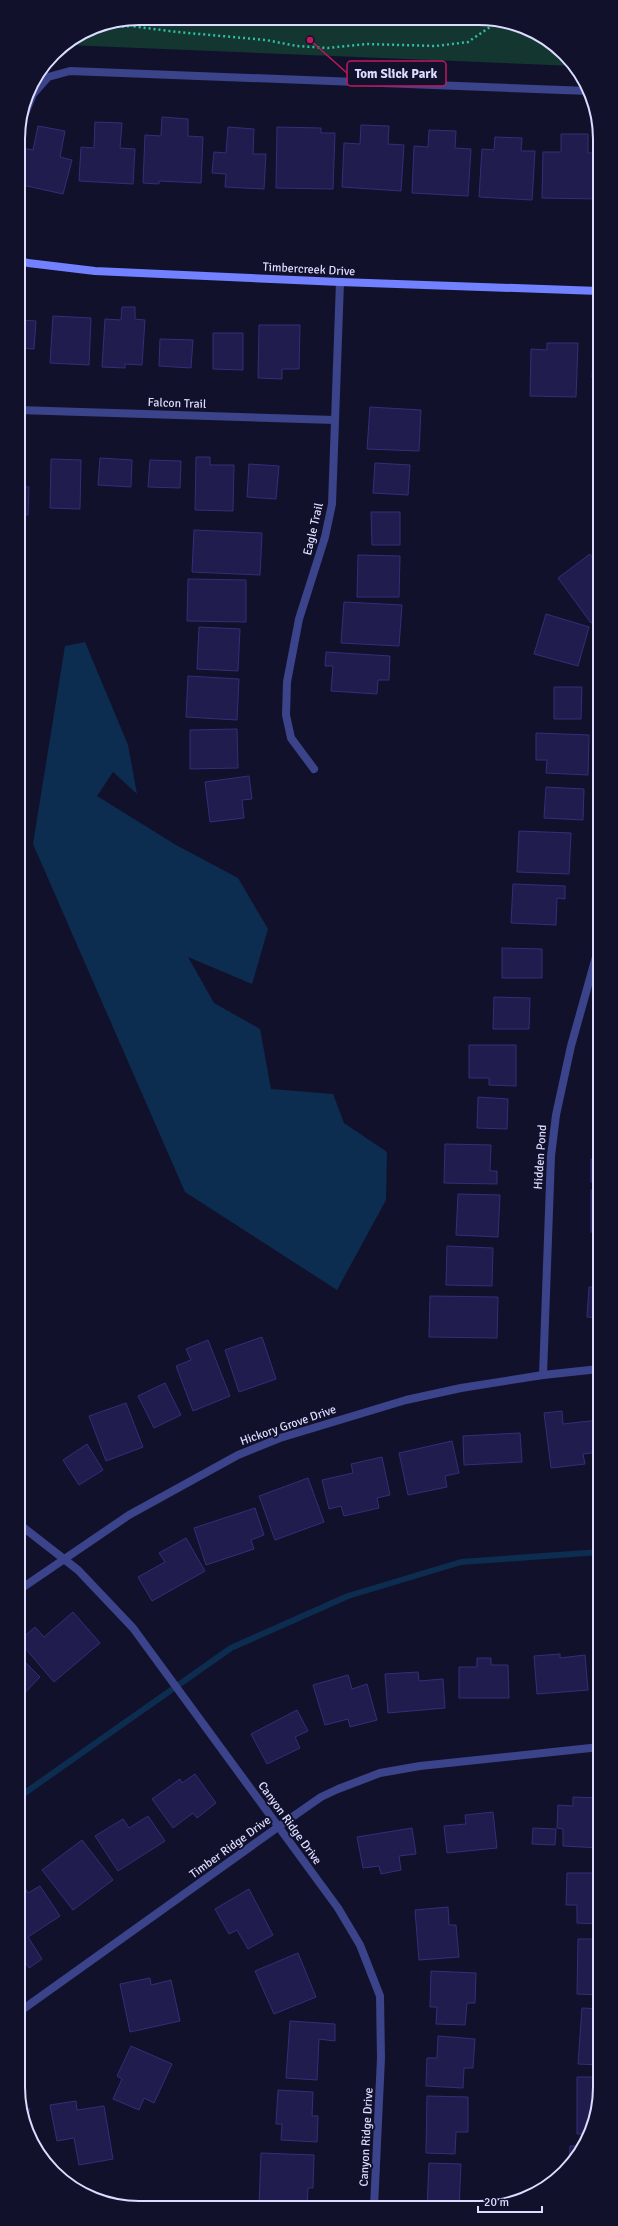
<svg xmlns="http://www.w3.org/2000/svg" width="618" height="2226" viewBox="0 0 618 2226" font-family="Signika,sans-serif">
  <rect width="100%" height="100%" fill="#12112c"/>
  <path fill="#143630" d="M 139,18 L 503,20 C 530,31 558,41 575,66 L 66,45 L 93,27 Z"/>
  <polygon fill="#0c2d4f" points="85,642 128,745 137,794 113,772 97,796 176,845 238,878 268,929 252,984 188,957 214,1003 260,1029 271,1089 333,1094 344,1123 387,1152 386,1200 337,1290 185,1192 33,844 65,646"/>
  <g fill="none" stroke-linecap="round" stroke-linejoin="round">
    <polyline stroke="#0c2d4f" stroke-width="6" points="19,1797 231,1648 348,1596 461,1562 600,1552"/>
  </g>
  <g fill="#201c4d" stroke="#332e79">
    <polygon points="162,117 188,119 188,136 203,137 201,183 159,181 159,184 143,183 145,135 161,136"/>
    <polygon points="95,122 122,123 120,148 135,149 133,184 79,181 81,147 94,148"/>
    <polygon points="361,125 389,126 388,144 404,145 401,191 342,187 344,143 360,144"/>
    <polygon points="38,126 65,131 60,157 72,160 63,194 18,184 18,158 21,148 33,150"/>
    <polygon points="228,127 254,129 253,154 266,154 264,189 225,187 226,174 212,173 214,152 226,153"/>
    <polygon points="277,127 321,128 321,133 335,133 333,189 276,188"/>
    <polygon points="429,130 456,131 455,148 471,149 468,196 412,193 414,146 428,147"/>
    <polygon points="561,134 588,134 588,153 599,153 599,199 542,198 543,152 561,152"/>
    <polygon points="495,137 522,138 521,151 535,151 532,200 479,197 482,149 494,150"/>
    <polygon points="122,307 135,307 135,319 145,320 142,365 125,364 125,368 102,367 105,319 121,320"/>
    <polygon points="53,316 91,318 89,365 50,363"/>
    <polygon points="18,320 36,321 34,349 18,348"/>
    <polygon points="259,325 300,325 299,369 282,369 282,379 258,378"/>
    <polygon points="213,333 243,333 243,370 213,369"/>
    <polygon points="160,339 193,340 191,368 159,366"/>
    <polygon points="547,343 578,343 576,397 530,396 531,349 547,350"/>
    <polygon points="594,343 599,343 599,377 592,377"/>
    <polygon points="370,407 421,410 419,451 367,449"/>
    <polygon points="196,457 210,457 210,465 234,465 233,511 195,510"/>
    <polygon points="100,458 132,460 131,487 98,485"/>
    <polygon points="51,459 81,460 80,509 50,508"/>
    <polygon points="150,460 181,461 180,488 148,487"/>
    <polygon points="375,463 410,465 408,495 373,493"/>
    <polygon points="249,464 279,466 276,499 247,497"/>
    <polygon points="18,486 29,487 28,515 18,515"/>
    <polygon points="371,512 400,512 400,545 372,545"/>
    <polygon points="194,530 262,533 260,575 192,572"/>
    <polygon points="590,554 599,566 599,617 591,623 558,578"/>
    <polygon points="358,555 400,556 399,597 357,597"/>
    <polygon points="188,579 246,580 246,622 187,621"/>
    <polygon points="344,602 402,605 399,646 341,643"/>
    <polygon points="546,614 589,627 578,666 534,654"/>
    <polygon points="199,627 240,629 238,671 197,669"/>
    <polygon points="326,652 390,656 389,680 378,680 377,694 331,691 333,666 325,666"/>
    <polygon points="188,676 239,679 237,720 186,717"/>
    <polygon points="554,687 582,687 581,719 554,719"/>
    <polygon points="237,729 238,768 190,769 190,730"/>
    <polygon points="536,733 589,735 588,775 546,773 547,760 536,760"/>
    <polygon points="249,776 252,799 242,800 244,818 210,822 205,782"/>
    <polygon points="546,787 584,789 583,820 544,818"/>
    <polygon points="519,831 571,833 569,874 517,872"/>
    <polygon points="513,884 565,886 565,899 557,898 556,925 511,923"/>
    <polygon points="502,948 542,949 542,978 502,978"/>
    <polygon points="494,997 530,998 529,1029 493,1029"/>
    <polygon points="469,1045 516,1045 516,1086 489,1085 489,1078 469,1078"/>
    <polygon points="478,1097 508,1099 507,1129 477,1128"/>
    <polygon points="445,1144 491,1145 490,1171 497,1171 497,1184 444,1183"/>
    <polygon points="591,1159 599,1159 599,1183 591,1182"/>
    <rect x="591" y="1190" width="8" height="42"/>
    <polygon points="458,1194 500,1195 498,1237 456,1235"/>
    <polygon points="596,1238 599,1238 599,1275 595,1275"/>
    <polygon points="447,1246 493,1248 492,1286 446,1285"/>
    <polygon points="589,1287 599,1288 599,1318 587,1317"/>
    <polygon points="430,1296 498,1297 497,1338 429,1337"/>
    <polygon points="262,1337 276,1379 239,1392 225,1350"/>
    <polygon points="208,1340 230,1396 193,1411 176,1366 191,1360 186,1349"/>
    <polygon points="165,1383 181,1415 154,1428 138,1396"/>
    <polygon points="126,1403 143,1447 106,1461 89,1416"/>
    <polygon points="562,1411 563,1424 599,1420 599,1452 583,1454 585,1464 551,1468 544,1413"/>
    <polygon points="520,1433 522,1462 464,1465 463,1436"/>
    <polygon points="452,1441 459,1473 445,1476 447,1487 408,1495 399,1453"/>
    <polygon points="87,1444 103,1470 79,1485 63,1460"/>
    <polygon points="382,1457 390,1495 377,1498 379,1508 344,1516 341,1506 329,1509 322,1480 353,1473 351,1464"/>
    <polygon points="308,1478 324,1522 275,1540 259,1496"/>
    <polygon points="255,1508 264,1535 251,1540 254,1549 206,1565 194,1528"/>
    <polygon points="186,1538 205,1571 152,1601 138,1577 165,1562 159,1553"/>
    <polygon points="73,1612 100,1643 54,1682 19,1641 35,1627 44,1637"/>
    <polygon points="560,1654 560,1658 585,1655 588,1690 537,1694 534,1656"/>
    <polygon points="19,1656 40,1677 19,1699"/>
    <polygon points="477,1658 491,1658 491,1665 508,1665 509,1698 459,1698 459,1667 477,1667"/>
    <polygon points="418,1672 419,1681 443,1679 445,1708 388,1713 385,1674"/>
    <polygon points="348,1675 352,1689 367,1684 377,1720 350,1727 348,1719 325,1725 313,1685"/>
    <polygon points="297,1710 308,1731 295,1737 300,1748 267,1764 251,1734"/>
    <polygon points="195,1774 216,1803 197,1818 193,1813 173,1828 152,1799 180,1779 182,1783"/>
    <polygon points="573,1797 600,1798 600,1848 563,1846 563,1829 557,1828 558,1805 573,1806"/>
    <polygon points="493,1812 497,1848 447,1853 444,1826 466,1824 465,1815"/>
    <polygon points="148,1816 165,1841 118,1871 95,1836 123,1819 129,1828"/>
    <polygon points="412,1828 416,1854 399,1856 401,1870 381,1874 379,1866 363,1868 357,1837"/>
    <polygon points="533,1828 556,1829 555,1845 532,1844"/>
    <polygon points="82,1840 113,1880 73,1910 42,1870"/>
    <polygon points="567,1873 600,1873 600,1924 577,1923 577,1905 566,1905"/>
    <polygon points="20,1880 28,1893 40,1886 60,1916 28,1937 42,1959 29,1968 19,1952"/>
    <polygon points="249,1889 273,1935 248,1949 237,1930 229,1934 215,1909"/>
    <polygon points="448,1907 449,1925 456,1925 459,1957 419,1960 415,1910"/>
    <polygon points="578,1939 600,1939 600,1995 577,1994"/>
    <polygon points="298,1953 316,1997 274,2014 255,1971"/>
    <polygon points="431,1971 476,1973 475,2003 467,2003 465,2025 436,2024 437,2007 430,2007"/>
    <polygon points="150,1978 151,1985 171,1980 180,2021 130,2032 120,1984"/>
    <polygon points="582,2008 600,2009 600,2065 578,2064"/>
    <polygon points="290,2021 335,2024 335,2041 319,2039 317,2080 286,2078"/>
    <polygon points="438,2036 475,2039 473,2068 464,2068 463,2088 426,2086 427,2058 437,2058"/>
    <polygon points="131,2046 172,2064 154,2103 144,2098 139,2110 113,2099 122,2079 117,2076"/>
    <polygon points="577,2077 600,2077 600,2095 591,2134 577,2134"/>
    <polygon points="278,2090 313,2092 312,2116 318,2116 317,2142 281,2140 282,2124 276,2124"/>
    <polygon points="427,2096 468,2097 468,2132 456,2132 455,2154 426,2153"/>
    <polygon points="76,2101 77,2110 104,2106 113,2159 79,2165 74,2138 57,2141 50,2105"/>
    <polygon points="20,2105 30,2109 25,2123"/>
    <polygon points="570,2146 583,2146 569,2168"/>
    <polygon points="261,2153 314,2155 313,2188 308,2188 307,2206 259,2205"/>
    <polygon points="429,2163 461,2164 459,2207 427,2207"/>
  </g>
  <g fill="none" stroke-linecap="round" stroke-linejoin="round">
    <g stroke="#2fc0a4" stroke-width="2.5" stroke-dasharray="2 3" stroke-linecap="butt">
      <polyline points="133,19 131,26 177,32 266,40 297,46 328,48 366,44 436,46 468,42 490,27 493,20"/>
      <polyline points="92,28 131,26"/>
    </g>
    <polyline stroke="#3b438b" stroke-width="8" points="18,131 33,94 48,77 70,71 589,91"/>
    <g stroke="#3b438b" stroke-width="8">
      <polyline points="18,410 335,420"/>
      <polyline points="314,769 291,738 286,715 287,682 299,619 325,537 332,504 340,282"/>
      <polyline points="543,1375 551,1156 556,1115 571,1046 599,946"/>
      <polyline points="19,1524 78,1570 133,1628 338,1908 360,1945 380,1996 381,2058 374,2207"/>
      <polyline points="19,1590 129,1515 238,1455 280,1438 406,1400 461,1388 543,1375 599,1369"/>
      <polyline points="19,2012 278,1827 321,1797 338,1789 380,1773 420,1766 600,1747"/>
    </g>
    <polyline stroke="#7281ff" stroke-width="8" points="18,260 28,263 95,271 340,282 599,291"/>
  </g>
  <g text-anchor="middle" stroke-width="4" stroke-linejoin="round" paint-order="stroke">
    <g font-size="12" fill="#dbdcff" stroke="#12112c">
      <text transform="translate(309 269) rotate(3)" y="4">Timbercreek Drive</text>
      <text transform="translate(177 403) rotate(2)" y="4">Falcon Trail</text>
      <text transform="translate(313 529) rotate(-77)" y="4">Eagle Trail</text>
      <text transform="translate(540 1157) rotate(-86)" y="4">Hidden Pond</text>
      <text transform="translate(288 1425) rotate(-19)" y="4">Hickory Grove Drive</text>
      <text transform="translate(290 1823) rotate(54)" y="4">Canyon Ridge Drive</text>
      <text transform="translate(230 1847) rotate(-36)" y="4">Timber Ridge Drive</text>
      <text transform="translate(366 2137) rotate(-87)" y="4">Canyon Ridge Drive</text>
    </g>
  </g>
  <path d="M0 0H618V2226H0ZM139 25H479A114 114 0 0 1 593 139V2087A114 114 0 0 1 479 2201H139A114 114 0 0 1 25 2087V139A114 114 0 0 1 139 25Z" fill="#12112c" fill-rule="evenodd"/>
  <path fill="none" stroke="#dbdcff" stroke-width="2" d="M139 25H479A114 114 0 0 1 593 139V2087A114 114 0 0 1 479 2201H139A114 114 0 0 1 25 2087V139A114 114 0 0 1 139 25Z"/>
  <path fill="none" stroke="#c2185b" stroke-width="1.5" d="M310 40L347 73"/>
  <circle fill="#c2185b" stroke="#12112c" stroke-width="1.5" cx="310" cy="40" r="4"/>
  <rect fill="#12112c" stroke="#c2185b" stroke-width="1.5" x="347" y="61" width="99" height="25" rx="4"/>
  <g font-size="13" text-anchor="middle" font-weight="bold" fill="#dbdcff">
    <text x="396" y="78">Tom Slick Park</text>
  </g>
  <path d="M478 2206v6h64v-6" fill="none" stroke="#dbdcff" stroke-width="2"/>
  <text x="484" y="2206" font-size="12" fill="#dbdcff" stroke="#12112c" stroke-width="3" paint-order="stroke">20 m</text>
</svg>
